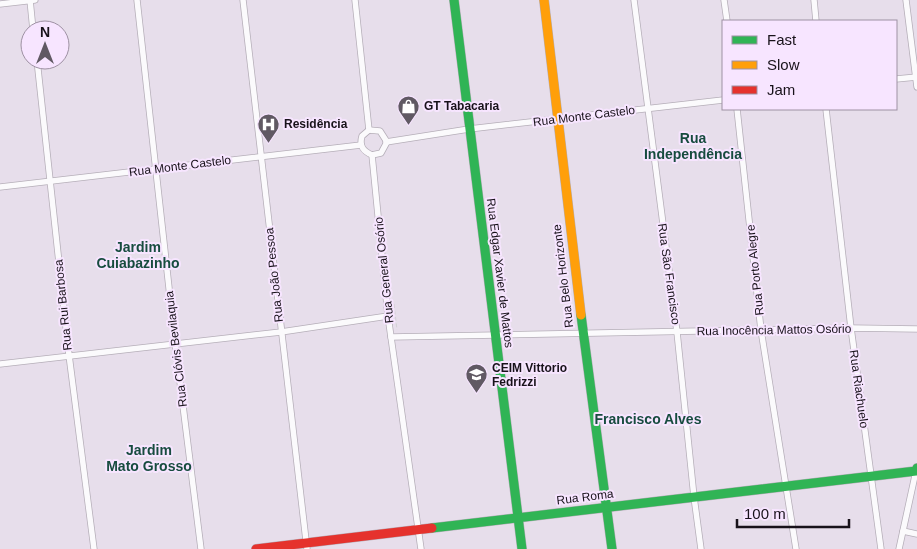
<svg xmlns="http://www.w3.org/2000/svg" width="917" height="549" viewBox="0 0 917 549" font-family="Helvetica,sans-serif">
  <rect width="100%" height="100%" fill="#e7deeb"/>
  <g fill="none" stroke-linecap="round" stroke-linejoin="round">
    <defs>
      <g id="street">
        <polyline points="30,0 33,30"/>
        <polyline points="137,0 175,342 201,549"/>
        <polyline points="243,0 307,549"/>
        <polyline points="355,0 369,130"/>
        <polyline points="634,0 677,332 694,497 701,549"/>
        <polyline points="724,0 727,21"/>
        <polyline points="814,0 816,21"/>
        <polyline points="906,0 917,87"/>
        <polyline points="0,4 35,0"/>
        <polyline points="37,60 69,355 94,549"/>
        <polyline points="896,79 917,77"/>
        <polyline points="737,109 761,330 796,549"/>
        <polyline points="826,109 851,328 881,549"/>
        <polyline points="369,130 380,131 387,142 381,153 372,155"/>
        <path d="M 369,130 L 362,136 C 359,146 363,151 372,155"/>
        <polyline points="386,142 469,129 723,100"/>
        <polyline points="372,155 388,316 421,549"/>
        <polyline points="0,187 361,145"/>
        <polyline points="391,337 851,328 917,329"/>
        <polyline points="0,364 281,332 388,316"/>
        <polyline points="903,531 917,534"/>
        <polyline points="899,549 916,471"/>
      </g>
      <g id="fast">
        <polyline points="454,0 522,549"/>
        <polyline points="581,315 612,549"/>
        <polyline points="432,528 916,471 917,468"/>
      </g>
      <polyline id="slow" points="544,0 581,315"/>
      <polyline id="jam" points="256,549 432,528"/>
    </defs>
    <use href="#street" stroke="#b5aeb8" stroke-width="7"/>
    <use href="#fast" stroke="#b5aeb8" stroke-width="10"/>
    <use href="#slow" stroke="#b5aeb8" stroke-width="10"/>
    <use href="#jam" stroke="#b5aeb8" stroke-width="10"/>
    <polyline stroke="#d4d1d6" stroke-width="1" stroke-dasharray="4 2.5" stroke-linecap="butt" points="394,304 397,330"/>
    <use href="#street" stroke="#fbfafc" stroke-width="5.5"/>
    <use href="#fast" stroke="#30b455" stroke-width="9"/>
    <use href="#slow" stroke="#ff9f0a" stroke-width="9"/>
    <use href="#jam" stroke="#e5322d" stroke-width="9"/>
  </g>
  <defs>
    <symbol id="shop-pin" viewBox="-11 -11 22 30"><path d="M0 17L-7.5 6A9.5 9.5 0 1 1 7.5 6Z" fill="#605963" stroke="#f7e5ff"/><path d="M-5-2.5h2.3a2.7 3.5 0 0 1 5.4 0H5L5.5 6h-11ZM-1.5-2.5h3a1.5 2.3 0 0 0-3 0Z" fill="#fff"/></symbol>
    <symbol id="hospital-pin" viewBox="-11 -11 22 30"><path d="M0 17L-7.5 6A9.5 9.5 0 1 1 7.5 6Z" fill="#605963" stroke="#f7e5ff"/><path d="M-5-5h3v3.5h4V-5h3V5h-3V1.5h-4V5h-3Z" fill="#fff"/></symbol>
    <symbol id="school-pin" viewBox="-11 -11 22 30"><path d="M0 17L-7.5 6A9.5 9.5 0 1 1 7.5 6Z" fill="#605963" stroke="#f7e5ff"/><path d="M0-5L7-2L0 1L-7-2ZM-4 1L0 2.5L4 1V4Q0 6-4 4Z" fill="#fff"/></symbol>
  </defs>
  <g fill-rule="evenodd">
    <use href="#shop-pin" x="396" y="94" width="25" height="34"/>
    <use href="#hospital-pin" x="256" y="112" width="25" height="34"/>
    <use href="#school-pin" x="464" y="362" width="25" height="34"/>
  </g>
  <g text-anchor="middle" stroke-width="4" stroke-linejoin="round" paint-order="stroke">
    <g font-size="12" font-weight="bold" fill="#18121a" stroke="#f7e5ff" text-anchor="start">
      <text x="424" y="110">GT Tabacaria</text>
      <text x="284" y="128">Residência</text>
      <text x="492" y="372">CEIM Vittorio<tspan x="492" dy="14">Fedrizzi</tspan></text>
    </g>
    <g font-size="12" fill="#18121a" stroke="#f7e5ff">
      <text transform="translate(584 116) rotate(-7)" y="4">Rua Monte Castelo</text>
      <text transform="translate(180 166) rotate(-7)" y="4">Rua Monte Castelo</text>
      <text transform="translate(384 270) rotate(-96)" y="4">Rua General Osório</text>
      <text transform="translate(755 270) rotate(-96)" y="4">Rua Porto Alegre</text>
      <text transform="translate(500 273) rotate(83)" y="4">Rua Edgar Xavier de Mattos</text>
      <text transform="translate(669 274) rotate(82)" y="4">Rua São Francisco</text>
      <text transform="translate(274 275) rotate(-96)" y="4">Rua João Pessoa</text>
      <text transform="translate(563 276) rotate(-97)" y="4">Rua Belo Horizonte</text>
      <text transform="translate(63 305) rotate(-96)" y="4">Rua Rui Barbosa</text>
      <text transform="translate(774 330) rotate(-1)" y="4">Rua Inocência Mattos Osório</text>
      <text transform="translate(176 349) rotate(-97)" y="4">Rua Clóvis Bevilaquia</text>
      <text transform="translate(859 389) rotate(82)" y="4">Rua Riachuelo</text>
      <text transform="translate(585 497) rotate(-7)" y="4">Rua Roma</text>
    </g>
    <g font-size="14" font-weight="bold" fill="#174c3f" stroke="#f7e5ff">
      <text x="693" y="143">Rua<tspan x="693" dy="16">Independência</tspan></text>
      <text x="138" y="252">Jardim<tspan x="138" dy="16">Cuiabazinho</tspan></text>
      <text x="648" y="424">Francisco Alves</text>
      <text x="149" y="455">Jardim<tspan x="149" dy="16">Mato Grosso</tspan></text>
    </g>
  </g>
  <rect x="722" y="20" width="175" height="90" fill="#f7e5ff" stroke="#9e91a3"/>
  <rect x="732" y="36" width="25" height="8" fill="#30b455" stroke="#9e91a3"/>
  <text x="767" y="45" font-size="15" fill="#18121a">Fast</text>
  <rect x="732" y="61" width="25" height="8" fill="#ff9f0a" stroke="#9e91a3"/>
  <text x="767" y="70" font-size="15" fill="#18121a">Slow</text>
  <rect x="732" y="86" width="25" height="8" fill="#e5322d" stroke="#9e91a3"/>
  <text x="767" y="95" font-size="15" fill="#18121a">Jam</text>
  <g transform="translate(45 45)"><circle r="24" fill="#f7e5ff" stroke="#9e91a3"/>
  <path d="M0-4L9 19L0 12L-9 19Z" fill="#605963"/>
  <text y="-8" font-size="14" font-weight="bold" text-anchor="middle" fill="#18121a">N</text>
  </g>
  <path d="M737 519v8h112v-8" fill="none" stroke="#18121a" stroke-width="2.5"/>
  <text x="744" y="519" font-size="15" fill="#18121a" stroke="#f7e5ff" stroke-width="4" paint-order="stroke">100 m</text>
</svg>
